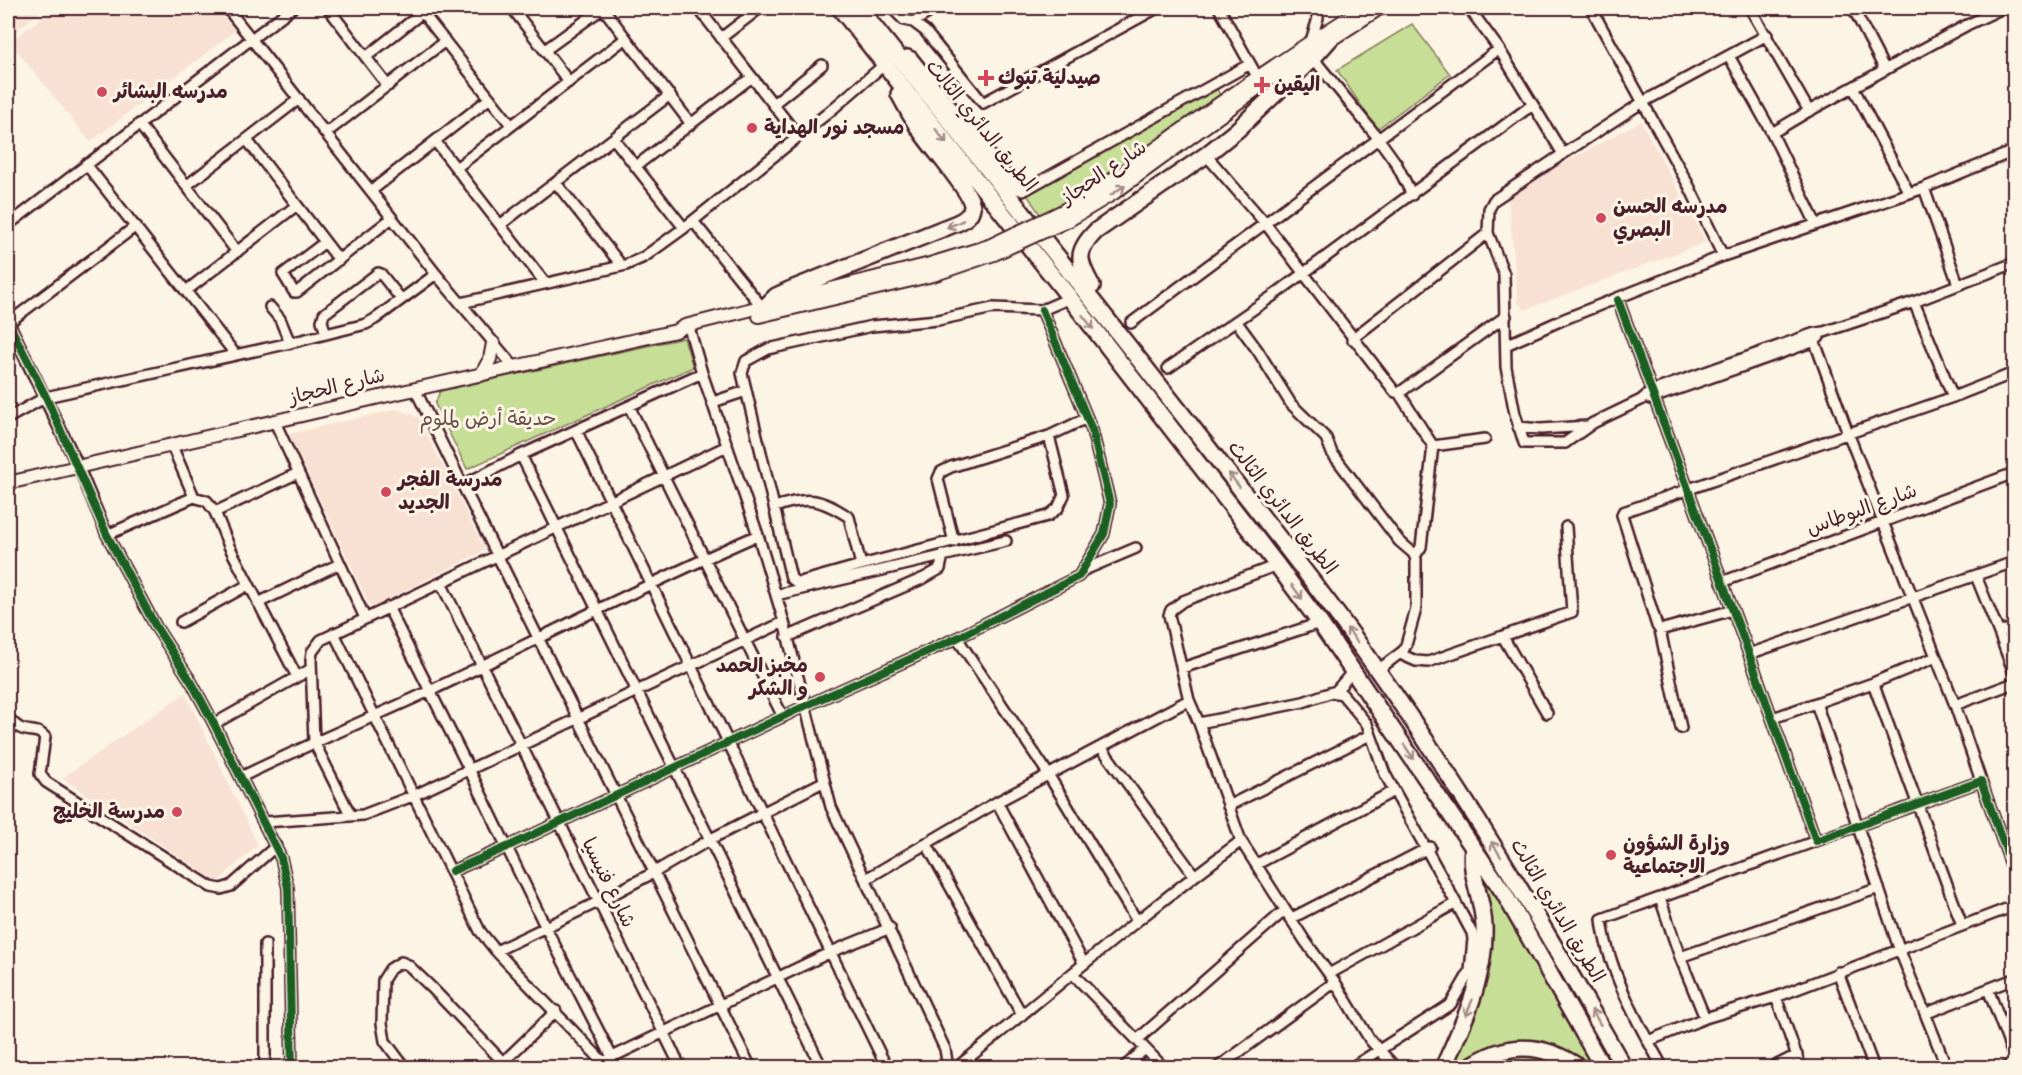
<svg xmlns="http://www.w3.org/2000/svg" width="2022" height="1075" font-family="Mynerve,'Playpen Sans Arabic',sans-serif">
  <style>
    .built { fill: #f8e1d3 }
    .green { fill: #c6de95; stroke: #887e60; stroke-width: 1.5 }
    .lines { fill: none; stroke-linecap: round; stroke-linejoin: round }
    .minor-casing { stroke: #4a1f2b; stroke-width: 14 }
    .tertiary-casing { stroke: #4a1f2b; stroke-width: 15 }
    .secondary-casing { stroke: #4a1f2b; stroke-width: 16 }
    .trunk-casing { stroke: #4a1f2b; stroke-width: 20 }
    .minor { stroke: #fcf5e5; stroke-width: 9 }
    .tertiary { stroke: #fcf5e5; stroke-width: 10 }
    .secondary { stroke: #fcf5e5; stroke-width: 12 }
    .trunk { stroke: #fcf5e5; stroke-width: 15 }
    .secondary-bridge-casing { stroke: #4a1f2b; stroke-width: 16; stroke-linecap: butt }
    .secondary-bridge { stroke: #fcf5e5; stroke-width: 12 }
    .cycleway-casing { stroke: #fcf5e5; stroke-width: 11 }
    .cycleway { stroke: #1b5e20; stroke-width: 8 }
    .oneway { stroke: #a38a88 }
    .poi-dot { fill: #d1495b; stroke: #fcf5e5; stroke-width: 2 }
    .labels { text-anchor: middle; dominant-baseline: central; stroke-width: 6; stroke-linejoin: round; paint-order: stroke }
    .poi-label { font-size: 20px; font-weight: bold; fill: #4a1f2b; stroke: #fcf5e5; text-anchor: start }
    .street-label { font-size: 20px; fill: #4a1f2b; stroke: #fcf5e5 }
    .park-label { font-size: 20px; fill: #694f46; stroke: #fcf5e5 }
  </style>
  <rect width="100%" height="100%" fill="#fcf5e5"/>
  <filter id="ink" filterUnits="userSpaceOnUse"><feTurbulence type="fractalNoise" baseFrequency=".0167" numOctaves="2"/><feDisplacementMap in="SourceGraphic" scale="12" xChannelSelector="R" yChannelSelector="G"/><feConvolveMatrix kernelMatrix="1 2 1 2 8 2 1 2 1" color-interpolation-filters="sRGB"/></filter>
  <g filter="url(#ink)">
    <path class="built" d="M8,8H45L8,37Z
      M54,8H217L235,31L90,142L10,42Z
      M1641,121L1706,242L1525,310L1518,303L1508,194Z
      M397,409L418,417L485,550L371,608L289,434Z
      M185,693L258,845L217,882L62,778Z"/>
    <path class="green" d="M1412,24L1450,74L1377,129L1337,70Z
      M1215,84L1222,100L1043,219L1024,190Z
      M684,338L693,367L467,469L435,404L440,391Z
      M1474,852L1601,1067H1582L1521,1044L1465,1067L1445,1068L1484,962Z
      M1523,1050L1575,1068H1471Z"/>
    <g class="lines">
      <defs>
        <path id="minor" d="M227,8L436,274L514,367
          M328,8L388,86
          M512,8L569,82
          M603,8L691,124
          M698,8L798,136
          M892,8L904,20L913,22L925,31L983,103L1157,8
          M1219,8L1258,78
          M1469,8L1499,49L1563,154L1643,102L1767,35
          M1750,8L1809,111L1967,25L2003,8
          M1853,8L1885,70
          M422,12L511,125
          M913,22L937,8
          M721,38L760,8
          M1311,41L1318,18L1314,8
          M545,50L603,8
          M1729,56L1772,133L1816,224
          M366,57L428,8
          M899,57L908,55L912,57L1018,189L1023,191L1250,64
          M1313,58L1378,138L1396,163L1412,195
          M1853,87L1909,193
          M773,104L822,65
          M139,124L237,252
          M326,133L445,41
          M1772,133L1809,111
          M614,139L684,228
          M247,140L339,260
          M435,141L545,283
          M1206,155L1265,223L1395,392L1399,393L1433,446L1421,547L1415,556
          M86,164L236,355
          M636,166L752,77
          M456,168L626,38
          M556,183L622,266
          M186,186L299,99
          M371,191L490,98
          M693,221L762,307
          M8,225L292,8
          M500,225L670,95
          M1488,233L1504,274L1506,367L1515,414L1524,443H1565L1593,423L1641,400L1652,391L1812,334L1824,332L1914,302L2014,263
          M325,242L283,274L294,292H297L392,218
          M1723,256L1924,188
          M1958,284L1924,188L2014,151
          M186,291L297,205
          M1618,300L1749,654L1816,841L1981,781L2014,873
          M1914,302L1953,397
          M461,303L626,265L644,257L684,228L829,112L885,64
          M270,307L280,319L290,343
          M1236,321L1258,351L1291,404L1326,438L1332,453L1399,541L1413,553L1416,559V609L1406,645L1403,651L1378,670
          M8,323L136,226
          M1131,323L1499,49
          M690,331L702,373L758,535L784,622L831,807L945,1049L948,1068
          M326,334L322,321L324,314L378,273L381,274L401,299
          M1812,334L1848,433L1955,705L1981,781
          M1352,339L1488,233L1489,209L1494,200L1563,154
          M8,342L16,338
          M1506,345L1562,320L1723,256L1689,186L1591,8
          M1168,368L1274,295L1532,105
          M415,389C528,614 639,841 751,1068
          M1399,393L1506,316
          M1650,399L1815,341L1819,337
          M713,402L746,391
          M629,406L783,717
          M8,418L46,397L290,343L366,324L375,319L436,274
          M275,422L365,618
          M1518,427L1541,429L1588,426
          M576,430L887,1068
          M1049,436L1064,495L1058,508L1048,516L861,565L797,583L791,578L742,373L746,361L768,349L872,326L938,320L993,308L1042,310L1070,298
          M172,446L194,497
          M1433,446L1485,439
          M521,455L822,1068
          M78,466L107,535L156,627L192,683L214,724L281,858L288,888L292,1068
          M463,485L521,455L702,373
          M775,507C807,496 820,498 849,517L861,565
          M215,512L298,473
          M107,535L194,497L207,501L215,512L229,546L297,677
          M954,542L938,479L941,472L951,467L1049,436L1087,418
          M1084,570L1136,548
          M1976,576L1999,633L2014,627
          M1722,582L2014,473
          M441,583L681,1068
          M776,595L1006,541
          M258,603L339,564
          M388,607L469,769L545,926L612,1057
          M1733,610L1660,630L1657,626L1622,515L1623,512L1953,397L2014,373
          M181,622L248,585
          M1660,630L1681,728
          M334,633L480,931L496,951L609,1068
          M1999,633L2014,673
          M787,637L924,578L940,569L943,555
          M1503,637L1547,713
          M957,638L1043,766L1137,921
          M1400,654L1416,661L1428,662L1572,612L1566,527
          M1749,654L2014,562
          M1182,668L1320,623
          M1873,683L1962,925
          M1335,692L1354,670
          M1189,700L1169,615L1171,610L1183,601L1277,565
          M1816,703L1900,951L1947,1068
          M1955,705L2014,683
          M8,718C11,721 16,726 20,728C29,733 37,728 45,737L40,774L46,782L211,887L221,889L231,886L276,846
          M1773,718L1873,683L1936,657
          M1199,723L1303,702L1332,692L1342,694L1367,724L1385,774L1456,903L1472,933L1473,939L1470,971L1451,1004L1351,1068
          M214,724L311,669
          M1101,747L1194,875
          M241,777C304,746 369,719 432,690C541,638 648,583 758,535
          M997,802L1084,964
          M1228,806L1370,735
          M351,816L314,742L311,660L312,652L321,640L727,446
          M265,822L363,815L415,795L784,622
          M926,843L1022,1015
          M1257,864L1394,791
          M452,871L507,847L805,706L957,638L1079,576L1104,534L1110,504L1092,430L1042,310
          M866,879L997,802L1189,700L1199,723L1241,841L1305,941L1335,982L1370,1040L1396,1068
          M1660,898L1680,957L1705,1018
          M1290,919L1430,847
          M265,944V1068
          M496,951L598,902L653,873L711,839L823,782
          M1680,957L1879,888
          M1838,972L1874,1068
          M1073,974L1164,1068
          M1329,974L1456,903
          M2014,979L1988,989L2014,1057
          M1776,997L1801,1068
          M1927,1013L1988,989
          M1137,1040L1285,910
          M1648,1041C1629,1006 1606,960 1602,919L1816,841
          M606,1060L831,952L890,928
          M405,1068L385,1041L382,1023L383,980L390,969L401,962L408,965L432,988L503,1062
          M497,1068L556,1011
          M956,1068C1051,992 1143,913 1241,841
          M1123,1068L1145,1049
          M1217,1068L1335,982
          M1663,1068L1648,1041L1705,1018L1776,997L2014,906
          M1771,1068L1797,1055
          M2004,1068L2014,1064"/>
        <path id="tertiary" d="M8,322L78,466"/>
        <path id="secondary" d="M1063,211C1105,187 1144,157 1183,129C1242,88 1300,47 1361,10
          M1069,220L1114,193L1273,77L1380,8
          M759,316L933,275L994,254
          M481,375L490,359L493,343
          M8,483L384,396L676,331L685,326L930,264L989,246"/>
        <path id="trunk" d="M840,8L1070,298L1277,565L1320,623L1504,893L1603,1068
          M859,8C974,152 1089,295 1203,441C1262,517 1323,592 1378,671C1468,798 1548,932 1624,1068
          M1092,286C1078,261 1075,252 1096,231L1206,155L1237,130L1313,58L1329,40
          M766,306L776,296L789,290L957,223C964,220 971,215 972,207C973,193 929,145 920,130C912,119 906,106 899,94
          M1443,1068C1464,1022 1486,977 1484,926C1483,898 1469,876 1473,848
          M1468,1068C1506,1041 1542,1042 1580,1068"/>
      </defs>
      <use href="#minor" class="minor-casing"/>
      <use href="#tertiary" class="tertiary-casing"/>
      <use href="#secondary" class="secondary-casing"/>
      <use href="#trunk" class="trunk-casing"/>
      <use href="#minor" class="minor"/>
      <use href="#tertiary" class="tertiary"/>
      <use href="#secondary" class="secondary"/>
      <use href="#trunk" class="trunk"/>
      <defs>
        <path id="secondary-bridge" d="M989,246L1063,211
          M994,254L1069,220"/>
      </defs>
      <use href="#secondary-bridge" class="secondary-bridge-casing"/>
      <use href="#secondary-bridge" class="secondary-bridge"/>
      <defs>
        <path id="cycleway" d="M1618,300L1749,654L1816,841L1981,781L2014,873
          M8,322L46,397L107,535L156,627L192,683L214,724L281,858L288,888L292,1068
          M452,871L507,847L805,706L957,638L1079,576L1104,534L1110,504L1092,430L1042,310"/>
      </defs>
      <use href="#cycleway" class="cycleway-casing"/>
      <use href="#cycleway" class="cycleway"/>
    </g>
    <defs><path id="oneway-shaft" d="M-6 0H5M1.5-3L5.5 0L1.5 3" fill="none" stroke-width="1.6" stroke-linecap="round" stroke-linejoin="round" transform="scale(1.5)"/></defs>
    <g class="oneway">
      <use href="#oneway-shaft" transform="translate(941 136) rotate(52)"/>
      <use href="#oneway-shaft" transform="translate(1118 190) rotate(-35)"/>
      <use href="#oneway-shaft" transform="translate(955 224) rotate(156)"/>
      <use href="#oneway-shaft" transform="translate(1088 322) rotate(52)"/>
      <use href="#oneway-shaft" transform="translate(1234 480) rotate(-128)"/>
      <use href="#oneway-shaft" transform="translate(1297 592) rotate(54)"/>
      <use href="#oneway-shaft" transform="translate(1352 635) rotate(-126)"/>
      <use href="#oneway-shaft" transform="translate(1409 752) rotate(56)"/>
      <use href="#oneway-shaft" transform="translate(1496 849) rotate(-122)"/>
      <use href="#oneway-shaft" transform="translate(1469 1008) rotate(113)"/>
      <use href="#oneway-shaft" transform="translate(1596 1017) rotate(-120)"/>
    </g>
  </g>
  <g class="poi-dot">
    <path d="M983 69h6v6h6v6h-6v6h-6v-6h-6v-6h6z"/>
    <path d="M1259 76h6v6h6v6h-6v6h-6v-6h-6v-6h6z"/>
    <circle cx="102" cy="92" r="6"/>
    <circle cx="752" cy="128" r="6"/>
    <circle cx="1601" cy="218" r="6"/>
    <circle cx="386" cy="492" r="6"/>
    <circle cx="820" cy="677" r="6"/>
    <circle cx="177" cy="812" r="6"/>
    <circle cx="1611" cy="855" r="6"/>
  </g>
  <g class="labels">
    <g class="poi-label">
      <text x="998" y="78">صيدلية تبوك</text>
      <text x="1274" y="85">اليقين</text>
      <text x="114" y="92">مدرسه البشائر</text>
      <text x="764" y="128">مسجد نور الهداية</text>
      <text x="1613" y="207">مدرسه الحسن<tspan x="1613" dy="23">البصري</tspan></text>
      <text x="398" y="480">مدرسة الفجر<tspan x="398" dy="23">الجديد</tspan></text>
      <text x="808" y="666" text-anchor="end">مخبز الحمد<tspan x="808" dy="23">و الشكر</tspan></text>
      <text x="165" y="812" text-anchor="end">مدرسة الخليج</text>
      <text x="1623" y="844">وزارة الشؤون<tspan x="1623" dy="23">الاجتماعية</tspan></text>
    </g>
    <g class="street-label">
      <text transform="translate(981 126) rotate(51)">الطريق الدائري الثالث</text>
      <text transform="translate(1104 173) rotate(-34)">شارع الحجاز</text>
      <text transform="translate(337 387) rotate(-14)">شارع الحجاز</text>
      <text transform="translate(1282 508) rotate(52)">الطريق الدائري الثالث</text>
      <text transform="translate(1862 510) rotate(-20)">شارع البوطاس</text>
      <text transform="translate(608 883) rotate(64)">شارع فنيسيا</text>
      <text transform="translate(1557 911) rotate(59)">الطريق الدائري الثالث</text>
    </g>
    <g class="park-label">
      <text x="488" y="419">حديقة أرض لملوم</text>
    </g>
  </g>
  <rect width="2022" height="1075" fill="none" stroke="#fcf5e5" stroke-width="30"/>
  <rect x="15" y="15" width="1992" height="1045" fill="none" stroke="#4a1f2b" stroke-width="2" filter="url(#ink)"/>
</svg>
